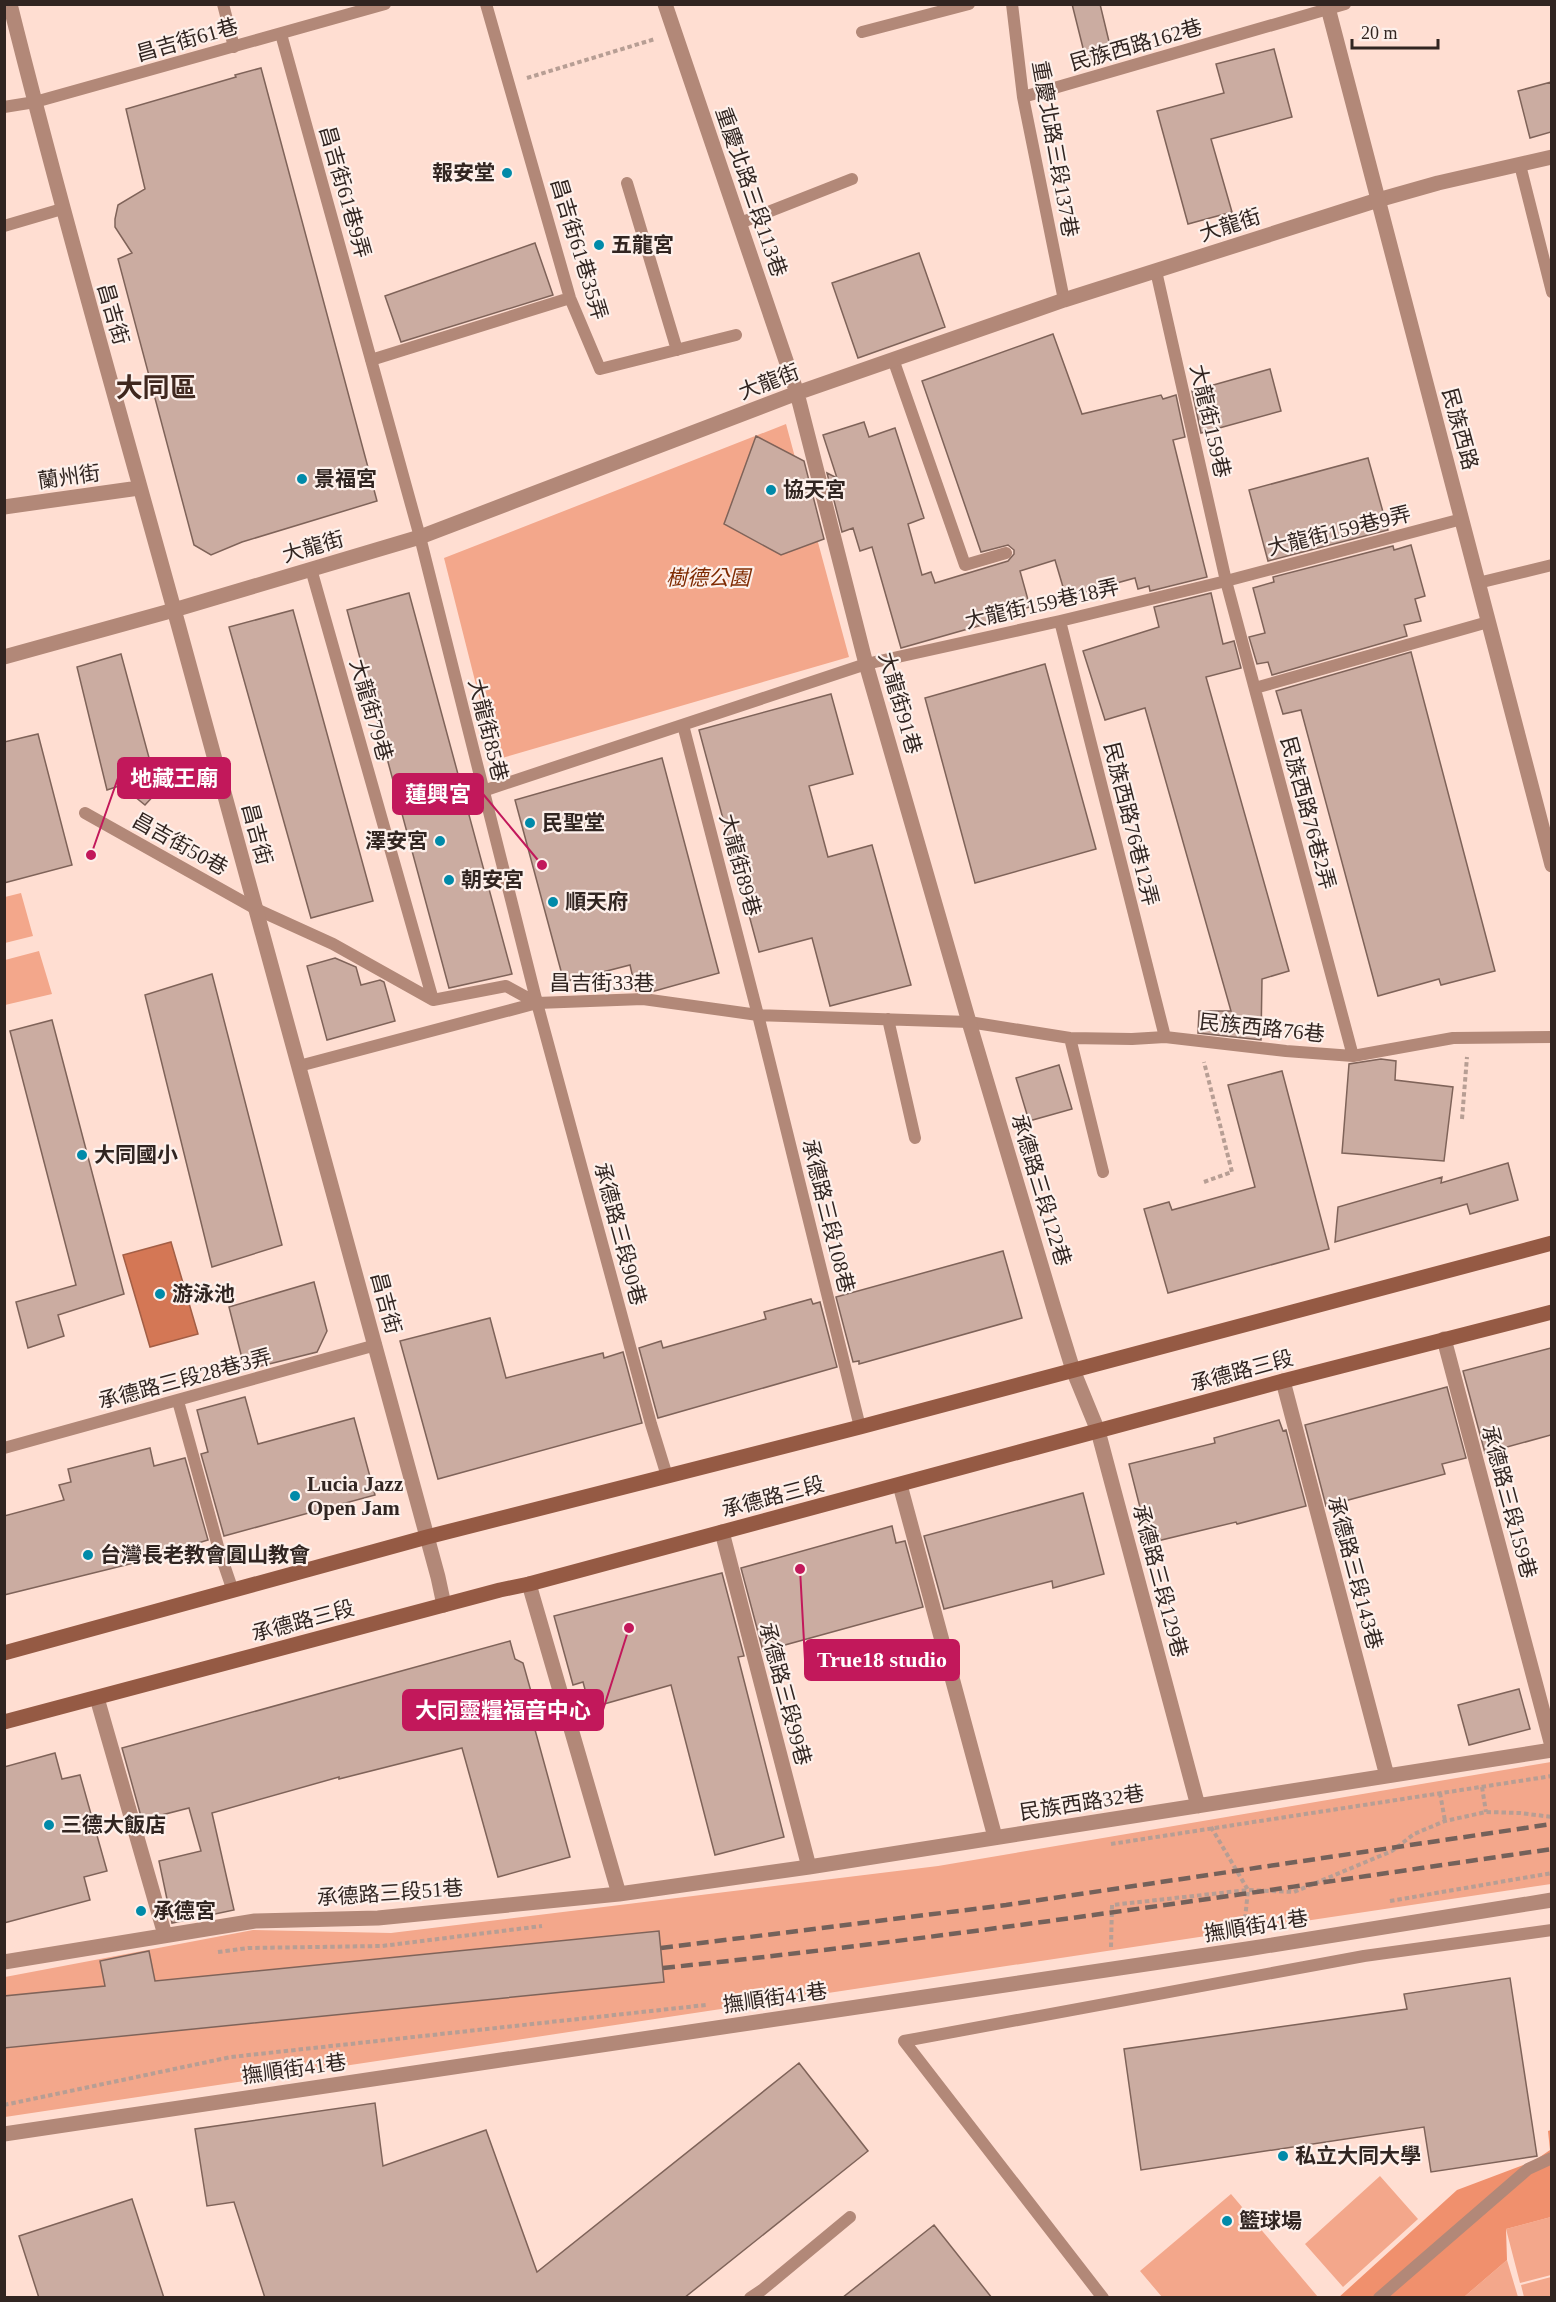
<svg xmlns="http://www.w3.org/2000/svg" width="1556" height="2302" font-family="'Times New Roman','Noto Sans TC',serif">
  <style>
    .green { fill: #f3a78b }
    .forest { fill: #f0906d }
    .water { fill: #d47755; stroke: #a35e45; stroke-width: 1.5 }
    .building { fill: #cbaca1; stroke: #7f6359; stroke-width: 1.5 }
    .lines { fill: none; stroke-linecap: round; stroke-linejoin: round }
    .path { stroke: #b79e94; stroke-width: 4; stroke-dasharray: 4.5 3; stroke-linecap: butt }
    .service { stroke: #b28878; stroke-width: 12 }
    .minor { stroke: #b28878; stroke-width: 15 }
    .tertiary { stroke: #b28878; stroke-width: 15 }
    .secondary { stroke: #955a44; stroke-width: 15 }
    .rail { stroke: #74615a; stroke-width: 4.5; stroke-dasharray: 12 6; stroke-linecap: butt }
    .poi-dot { fill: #008aa9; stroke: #fdf0eb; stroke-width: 2 }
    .labels { text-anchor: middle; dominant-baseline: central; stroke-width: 4.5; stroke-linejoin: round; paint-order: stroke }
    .street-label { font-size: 21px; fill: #312521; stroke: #fdf0eb }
    .poi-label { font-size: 21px; font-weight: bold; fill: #312521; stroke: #fdf0eb; text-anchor: start }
    .park-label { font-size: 21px; font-style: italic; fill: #7f2b02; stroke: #fdf0eb }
    .district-label { font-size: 27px; font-weight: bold; fill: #3f271e; stroke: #fdf0eb }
    .leader { fill: none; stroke: #c2185b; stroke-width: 2 }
    .callout-dot { fill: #c2185b; stroke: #fdf0eb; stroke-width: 2 }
    .callout { fill: #c2185b; stroke: #c2185b; stroke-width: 2 }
    .callout-label { font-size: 22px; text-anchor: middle; font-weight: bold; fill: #fff }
  </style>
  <rect width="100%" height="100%" fill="#ffded2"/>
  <path class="green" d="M786,424L849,657L495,760L444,558Z
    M21,893L33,936L5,943V897Z
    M39,951L52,994L5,1005V960Z
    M1551,1762V1884L5,2117V1977L253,1930L391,1933L938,1866Z
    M1380,2176L1418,2219L1343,2287L1305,2244Z
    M1231,2194L1318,2297H1162L1140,2271Z
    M1551,2217V2275L1520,2283L1506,2229Z
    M1507,2260L1518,2297H1464Z
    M1551,2277V2297H1524L1521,2285Z"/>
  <path class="forest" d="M1551,2130V2217L1506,2229L1507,2260L1464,2297L1338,2298L1457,2190L1534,2161L1550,2150L1548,2131Z"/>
  <path class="water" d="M171,1242L198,1334L150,1347L123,1255Z"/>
  <path class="building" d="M1072,4H1100L1112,54L1086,60Z
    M1274,49L1292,117L1211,139L1232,212L1188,224L1157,111L1224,93L1216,64Z
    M261,68L377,501L242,542L211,555L194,545L118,259L132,253L115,227V219L118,205L145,189L126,109L236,77L235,75Z
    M1551,82V132L1530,138L1518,91Z
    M535,243L553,295L401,342L385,296Z
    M919,253L945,327L858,358L832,283Z
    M1053,334L1082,414L1161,395L1163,399L1176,395L1185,437L1173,440L1207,577L1150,591L1149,586L1138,589L1135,578L1066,597L1055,560L1020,571L1030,607L1008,613L1010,617L901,648L872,547L860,551L853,528L842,532L827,473L837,478L823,435L864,422L869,437L895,428L924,518L908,524L922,575L931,572L935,583L1008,561L1014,554V550L1008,545L981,552L922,381Z
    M1270,369L1281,411L1201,433L1192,391Z
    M756,436L804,461L824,539L781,555L724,524Z
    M1368,458L1388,530L1268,561L1249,490Z
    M1411,545L1425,596L1415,599L1421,621L1404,625L1407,636L1272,675L1268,662L1257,664L1249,637L1265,633L1253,588L1274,582L1273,577L1393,546L1394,550Z
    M409,593L512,974L449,988L347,610Z
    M1211,593L1223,644L1234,641L1241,668L1206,677L1289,971L1262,979L1261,1040L1198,1033L1199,1011H1231L1145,708L1105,720L1083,651L1159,627L1154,607Z
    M293,610L373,901L311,918L229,627Z
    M1411,652L1495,971L1441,985L1439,979L1378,996L1301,710L1283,714L1276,691Z
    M121,654L158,791L145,805L134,796L128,783L107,790L77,667Z
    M1045,664L1096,849L975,883L925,698Z
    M831,694L853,774L809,786L828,857L872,845L911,985L830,1006L812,938L759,952L699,730Z
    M38,734L72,865L4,883V742Z
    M662,758L719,973L651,992L636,991L630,965L564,982L515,800Z
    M335,958L356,967L361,985L380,980L384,982L395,1021L327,1040L307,966Z
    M212,974L282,1245L212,1267L145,995Z
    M52,1020L124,1294L58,1315L64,1336L28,1348L16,1302L76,1285L10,1031Z
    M1381,1059L1396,1061L1395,1080L1453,1087L1444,1161L1342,1153L1349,1064Z
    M1059,1065L1072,1109L1029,1121L1016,1078Z
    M1282,1071L1329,1249L1168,1293L1144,1209L1169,1202L1172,1210L1255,1187L1228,1085Z
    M1508,1163L1518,1200L1470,1214L1467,1204L1335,1242L1338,1207L1442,1177L1441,1183Z
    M1003,1251L1022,1318L859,1364V1361L853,1362L836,1297Z
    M314,1282L327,1331L317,1352L245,1370L229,1307Z
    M811,1299L813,1304L820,1302L837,1367L658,1418L639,1348L661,1341L663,1348L766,1319L764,1312Z
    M490,1318L506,1378L603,1353L604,1358L623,1352L642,1423L438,1479L400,1341Z
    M1551,1348V1435L1485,1453L1463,1371Z
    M1447,1387L1466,1458L1442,1464L1445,1474L1326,1506L1305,1425Z
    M245,1397L258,1444L354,1418L375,1495L224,1536L201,1454L208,1452L197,1410Z
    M1279,1420L1283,1431L1286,1430L1306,1506L1237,1524L1236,1522L1149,1543L1129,1464L1215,1443L1214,1438Z
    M150,1448L154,1466L185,1458L208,1540L198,1543L199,1547L4,1595V1516L64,1500L59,1485L71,1482L68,1469Z
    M1083,1493L1104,1574L1053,1588L1052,1581L944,1609L924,1536Z
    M892,1526L896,1543L905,1541L923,1607L763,1651L741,1568Z
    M722,1573L744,1656L738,1657L784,1837L715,1855L671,1685L590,1708L583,1682L573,1685L554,1616Z
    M510,1641L515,1659L523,1663L532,1695L526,1697L570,1857L498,1877L462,1748L339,1779V1777L212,1813L234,1910L172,1923L159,1861L201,1851L189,1808L142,1820L122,1748Z
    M1519,1689L1530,1729L1469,1745L1458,1705Z
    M55,1753L62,1779L80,1775L107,1871L84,1877L90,1900L4,1923V1767Z
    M659,1931L664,1982L4,2048V1996L105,1986L100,1961L149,1951L155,1981Z
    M1510,1978L1537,2156L1431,2172L1424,2127L1141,2170L1124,2049L1407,2009L1404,1994Z
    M799,2063L868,2151L684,2298H265L234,2202L207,2206L195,2129L375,2103L383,2166L486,2130L537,2272Z
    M132,2199L164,2298H39L19,2236Z
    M934,2225L992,2298H842Z"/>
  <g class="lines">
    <path class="path" d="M527,78L655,39
      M1462,1119L1467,1057
      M1204,1182L1232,1172L1204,1062
      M1482,1787L1486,1812
      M1440,1793L1445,1821
      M1211,1827L1248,1890L1244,1929
      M1111,1844L1552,1776
      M1390,1901L1552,1873
      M1111,1947L1112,1905L1248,1890L1294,1892L1392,1851L1414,1834L1445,1821L1486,1812L1520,1813L1552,1817
      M218,1952L248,1948L382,1946L542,1926
      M4,2105L231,2057L706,2005"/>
    <path class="service" d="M223,4L234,47
      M486,4L570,298L600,369L736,335
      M1012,4L1023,97L1064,300
      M862,32L969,4
      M281,34L420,537L537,1003L651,1424L667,1476
      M1023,97L1345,4
      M4,107L35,102L385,4
      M1520,165L1552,292
      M627,183L677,350
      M740,223L852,179
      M4,226L62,209
      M1156,271L1226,581L1353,1056
      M893,359L965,565L1006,553
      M371,360L570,298
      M311,569L433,1000
      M1478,583L1552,565
      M1060,621L1165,1037
      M1255,688L1488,622
      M683,725L758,1015L860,1427
      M483,791L866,664L1060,621L1226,581L1462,519
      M85,813L256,909L333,944L433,1000L506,986L537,1003L643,999L758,1015L969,1022L1070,1038L1132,1039L1165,1037L1286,1051L1353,1056L1453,1038L1552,1037
      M888,1019L915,1138
      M1070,1038L1103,1172
      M299,1066L537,1003
      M178,1401L219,1550L233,1591
      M4,1448L376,1345
      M750,2298L762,2290L850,2217
      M1103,2298L904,2041L1364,1956L1552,1930
      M1379,2298L1528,2169L1552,2158"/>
    <path class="minor" d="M10,4C61,208 119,410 175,613C264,934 353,1255 438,1577L444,1605
      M665,4L797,393L866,664L969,1022L1055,1312L1073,1370L1098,1431L1198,1806
      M4,507L139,488
      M4,657L174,610L420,537L797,393L1064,300L1378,200L1438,183L1552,157
      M1444,1339L1552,1746
      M1283,1381L1387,1776
      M900,1485L995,1837
      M722,1532L809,1867
      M529,1584L619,1894
      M97,1698L165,1935
      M4,1962L255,1921L378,1918L619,1894L809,1867L1552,1750
      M4,2134L1247,1949L1552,1900"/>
    <path class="tertiary" d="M1327,4L1552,865"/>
    <path class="secondary" d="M4,1653L427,1537L860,1427L1552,1243
      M4,1722L500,1590L529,1584L1283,1381L1552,1312"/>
    <path class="rail" d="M661,1948L1006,1905L1552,1824
      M663,1968C960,1937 1256,1892 1552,1849"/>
  </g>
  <g class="poi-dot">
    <circle cx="507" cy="173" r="6"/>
    <circle cx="599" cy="245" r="6"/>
    <circle cx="302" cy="479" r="6"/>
    <circle cx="771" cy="490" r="6"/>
    <circle cx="530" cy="823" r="6"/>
    <circle cx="440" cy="841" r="6"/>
    <circle cx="449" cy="880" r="6"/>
    <circle cx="553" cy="902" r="6"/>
    <circle cx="82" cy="1155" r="6"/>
    <circle cx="160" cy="1294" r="6"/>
    <circle cx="295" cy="1496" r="6"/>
    <circle cx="88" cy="1555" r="6"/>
    <circle cx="49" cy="1825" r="6"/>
    <circle cx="141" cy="1911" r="6"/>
    <circle cx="1283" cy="2156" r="6"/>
    <circle cx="1227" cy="2221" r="6"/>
  </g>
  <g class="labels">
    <g class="street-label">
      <text transform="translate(187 40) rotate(-16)">昌吉街61巷</text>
      <text transform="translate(1136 45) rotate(-16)">民族西路162巷</text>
      <text transform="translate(1055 149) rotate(80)">重慶北路三段137巷</text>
      <text transform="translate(345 192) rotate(74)">昌吉街61巷9弄</text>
      <text transform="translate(751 192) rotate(71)">重慶北路三段113巷</text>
      <text transform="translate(1230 225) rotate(-18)">大龍街</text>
      <text transform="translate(579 249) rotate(73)">昌吉街61巷35弄</text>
      <text transform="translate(113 314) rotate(74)">昌吉街</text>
      <text transform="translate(769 382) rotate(-21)">大龍街</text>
      <text transform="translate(1210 421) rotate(77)">大龍街159巷</text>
      <text transform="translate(1460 429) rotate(75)">民族西路</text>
      <text transform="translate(69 477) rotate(-8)">蘭州街</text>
      <text transform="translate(1339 531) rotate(-14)">大龍街159巷9弄</text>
      <text transform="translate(313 547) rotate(-16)">大龍街</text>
      <text transform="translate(1042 604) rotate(-13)">大龍街159巷18弄</text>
      <text transform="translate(900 703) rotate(74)">大龍街91巷</text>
      <text transform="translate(371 710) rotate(74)">大龍街79巷</text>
      <text transform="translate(488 730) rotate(76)">大龍街85巷</text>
      <text transform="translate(1308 813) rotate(75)">民族西路76巷2弄</text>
      <text transform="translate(1131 824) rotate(76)">民族西路76巷12弄</text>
      <text transform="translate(257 834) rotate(75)">昌吉街</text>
      <text transform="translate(180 844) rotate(29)">昌吉街50巷</text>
      <text transform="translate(740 865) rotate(75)">大龍街89巷</text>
      <text x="602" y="983">昌吉街33巷</text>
      <text transform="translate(1262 1028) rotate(6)">民族西路76巷</text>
      <text transform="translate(1041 1190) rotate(73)">承德路三段122巷</text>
      <text transform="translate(828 1216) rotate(76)">承德路三段108巷</text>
      <text transform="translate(620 1234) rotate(75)">承德路三段90巷</text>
      <text transform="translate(386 1303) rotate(75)">昌吉街</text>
      <text transform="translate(1242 1371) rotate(-15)">承德路三段</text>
      <text transform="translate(185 1379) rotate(-15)">承德路三段28巷3弄</text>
      <text transform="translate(773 1497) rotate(-15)">承德路三段</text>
      <text transform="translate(1509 1502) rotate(75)">承德路三段159巷</text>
      <text transform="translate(1355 1573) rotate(75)">承德路三段143巷</text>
      <text transform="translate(1160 1581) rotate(75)">承德路三段129巷</text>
      <text transform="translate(303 1621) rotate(-15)">承德路三段</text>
      <text transform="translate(785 1694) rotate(75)">承德路三段99巷</text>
      <text transform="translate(1082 1803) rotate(-9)">民族西路32巷</text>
      <text transform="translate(390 1893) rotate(-4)">承德路三段51巷</text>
      <text transform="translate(1256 1926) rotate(-9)">撫順街41巷</text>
      <text transform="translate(775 1998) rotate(-8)">撫順街41巷</text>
      <text transform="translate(294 2069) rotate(-8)">撫順街41巷</text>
    </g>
    <g class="poi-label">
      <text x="495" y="173" text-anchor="end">報安堂</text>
      <text x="611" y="245">五龍宮</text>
      <text x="314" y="479">景福宮</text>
      <text x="783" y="490">協天宮</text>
      <text x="542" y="823">民聖堂</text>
      <text x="428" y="841" text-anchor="end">澤安宮</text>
      <text x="461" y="880">朝安宮</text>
      <text x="565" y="902">順天府</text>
      <text x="94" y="1155">大同國小</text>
      <text x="172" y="1294">游泳池</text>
      <text x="307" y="1484">Lucia Jazz<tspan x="307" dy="24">Open Jam</tspan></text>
      <text x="100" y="1555">台灣長老教會圓山教會</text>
      <text x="61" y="1825">三德大飯店</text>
      <text x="153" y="1911">承德宮</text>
      <text x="1295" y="2156">私立大同大學</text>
      <text x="1239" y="2221">籃球場</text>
    </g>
    <g class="park-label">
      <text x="708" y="578">樹德公園</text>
    </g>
    <g class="district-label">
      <text x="156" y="388">大同區</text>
    </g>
  </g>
  <path class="leader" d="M91 855L118 778M542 865L483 794M800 1569L805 1660M629 1628L603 1710"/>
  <g class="callout-dot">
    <circle cx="91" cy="855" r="6"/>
    <circle cx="542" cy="865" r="6"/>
    <circle cx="800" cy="1569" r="6"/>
    <circle cx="629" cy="1628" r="6"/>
  </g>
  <g class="callout">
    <rect x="118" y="758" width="112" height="40" rx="6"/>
    <rect x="393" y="774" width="90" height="40" rx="6"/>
    <rect x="805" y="1640" width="154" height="40" rx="6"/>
    <rect x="403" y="1690" width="200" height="40" rx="6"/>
  </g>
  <g class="callout-label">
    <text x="174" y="786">地藏王廟</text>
    <text x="438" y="802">蓮興宮</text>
    <text x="882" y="1667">True18 studio</text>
    <text x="503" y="1718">大同靈糧福音中心</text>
  </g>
  <rect width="1556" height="2302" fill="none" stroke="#312521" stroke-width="12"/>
  <path d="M1352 39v9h86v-9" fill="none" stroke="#312521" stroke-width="3"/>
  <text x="1361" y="39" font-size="18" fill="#312521" stroke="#fdf0eb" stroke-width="4.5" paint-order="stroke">20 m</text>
</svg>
